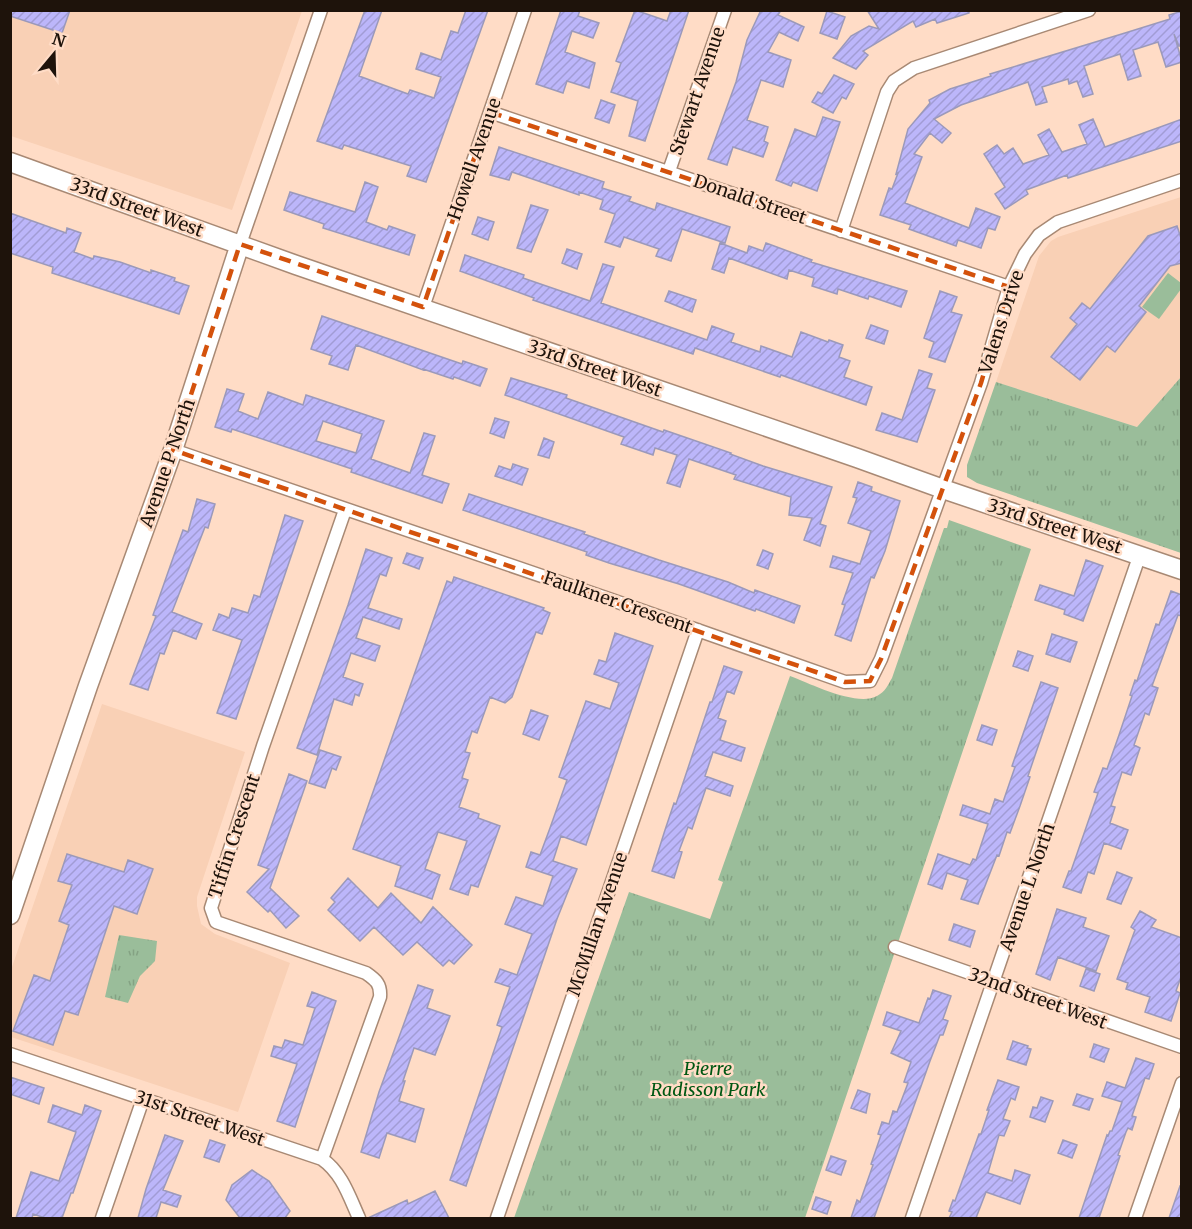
<svg xmlns="http://www.w3.org/2000/svg" width="1192" height="1229" font-family="Merriweather,serif">
  <style>
    .built { fill: #f9d0b5 }
    .grass { fill: url(#grass-tufts) }
    .pitch { fill: #9abd9a }
    .building { fill: url(#building-hatch); stroke: #9b99ba; stroke-width: 1.5; fill-rule: evenodd }
    .lines { fill: none; stroke-linecap: round; stroke-linejoin: round }
    .minor-casing { stroke: #a88974; stroke-width: 15 }
    .secondary-casing { stroke: #a88974; stroke-width: 21 }
    .minor { stroke: #fff; stroke-width: 12 }
    .secondary { stroke: #fff; stroke-width: 18 }
    .marked { fill: none; stroke: #d4520c; stroke-width: 4.5; stroke-dasharray: 12 8; stroke-linejoin: round }
    .labels { text-anchor: middle; dominant-baseline: central; stroke-width: 5; stroke-linejoin: round; paint-order: stroke }
    .street-label { font-size: 18px; fill: #1e130b; stroke: #ffdcc6 }
    .park-label { font-size: 18px; font-style: italic; fill: #005712; stroke: #ffdcc6 }
  </style>
  <defs>
    <pattern id="grass-tufts" width="24" height="20" patternUnits="userSpaceOnUse" patternTransform="scale(1.5)"><rect width="24" height="20" fill="#9abd9a"/><path d="M3 7l-1-3M5 7V3M7 7l1-3M15 17l-1-3M17 17v-4M19 17l1-3" fill="none" stroke="#84a283"/></pattern>
    <pattern id="building-hatch" width="6" height="6" patternUnits="userSpaceOnUse" patternTransform="scale(1.5)"><rect width="6" height="6" fill="#bcb6fa"/><path d="M-1 1l2-2M0 6l6-6M5 7l2-2" fill="none" stroke="#a19cd5"/></pattern>
  </defs>
  <rect width="100%" height="100%" fill="#ffdcc6"/>
  <path class="built" d="M11,11H302L232,210L11,136Z
    M1181,197V377L1137,427L996,382L1039,256L1051,241L1058,237Z
    M102,704L245,752L197,897V906L201,924L215,934L290,963L238,1112L11,1037V970Z"/>
  <path class="grass" d="M1181,377V553L977,483L967,477V465L996,382L1137,427Z
    M949,520L1031,549L805,1218H514L629,892L710,919L723,882L718,880L790,676C811,684 857,707 877,696C885,692 888,685 892,678L944,528H947Z
    M119,935L157,941L155,961L140,976L128,1003L105,997Z"/>
  <path class="pitch" d="M1168,273L1181,283V289L1159,319L1142,307Z"/>
  <path class="building" d="M10,10H70L62,33L10,16Z
    M365,10H382L359,76L408,94L410,90L434,98L441,77L416,69L421,53L441,60L451,31L458,33L466,10H488L426,182L407,176L411,166L344,145L342,149L317,141Z
    M561,10H580L578,16L599,23L593,38L572,31L565,52L595,63L589,88L567,81L563,93L536,84Z
    M635,10L667,21L671,10H689L645,141L629,136L638,101L611,92L621,63L616,61Z
    M761,10H781L778,15L804,27L798,41L779,32L768,52L791,60L783,87L761,80L747,120L768,127L764,141L768,143L763,157L733,147L727,165L708,159L736,82L747,40Z
    M867,10H969V13L937,23L935,19L916,27L913,21L863,51L868,55L856,69L833,58L851,36L869,26L879,29Z
    M827,11L845,17L837,39L820,33Z
    M1182,11V46H1179L1174,34L1182,62L1166,67L1158,42L1133,50L1141,76L1128,80L1120,54L1084,66L1093,94L1083,97L1077,81L1069,84L1068,79L1042,87L1047,102L1036,105L1028,82L961,105L934,119L951,133L942,143L930,133L914,154L922,157L905,203L969,228L976,208L1000,217L995,230L988,228L981,248L958,240L956,246L909,229L911,225L880,215L889,188L892,189L898,173L896,174L908,129L930,103L929,100L950,89L991,76L990,74L1125,33L1170,19L1169,15Z
    M834,75L854,84L846,99L842,97L833,113L812,102L818,92L822,94Z
    M601,100L615,105L609,123L595,118Z
    M823,117L840,122L817,191L793,182L791,186L776,180L795,129L816,137Z
    M1093,119L1105,147L1182,119V141L1068,178L1067,175L1026,190L1028,194L1005,209L995,194L1005,187L984,154L997,145L1004,154L1013,148L1023,164L1049,155L1038,135L1049,129L1062,152L1087,144L1079,125Z
    M499,147L604,182L602,188L631,197L629,201L655,210L657,203L730,227L725,243L682,229L671,261L656,256L659,249L624,237L620,247L605,242L615,214L600,209L603,200L579,192V195L512,172L509,180L490,175Z
    M365,182L378,187L366,222L387,230L389,226L415,235L409,255L323,228L324,224L284,210L290,192L355,212Z
    M531,205L548,210L531,252L517,248Z
    M10,213L66,233L67,228L81,233L74,252L93,259L94,256L120,262L151,273V270L175,278L174,281L189,286L179,314L52,273L53,267L10,253Z
    M478,217L494,222L488,240L472,234Z
    M1177,226L1182,241V263L1170,266L1139,306L1146,312L1115,352L1107,346L1080,380L1051,357L1077,324L1070,318L1082,303L1090,309L1148,236Z
    M720,243L747,253L749,246L763,251L766,243L812,260L811,262L907,291L901,307L869,296L868,299L838,289L837,294L812,286L814,278L789,270L787,279L729,258L724,273L712,269Z
    M567,249L582,254L577,269L562,263Z
    M465,255L524,275L523,278L590,301L603,264L614,267L601,303L707,340L712,326L734,334L731,342L760,352L761,346L792,357L801,332L828,342L829,340L843,345L839,357L850,361L844,377L872,387L866,405L781,375L780,377L695,348L693,354L533,300L534,298L460,271Z
    M669,291L696,300L692,312L665,301Z
    M940,291L957,297L951,312L962,315L945,362L929,357L934,342L924,338Z
    M322,316L462,364L463,361L487,369L480,386L454,377L453,379L423,369V370L356,345L348,370L329,364L332,356L311,349Z
    M871,325L888,331L884,344L866,338Z
    M919,370L932,374L927,388L935,390L917,442L876,430L882,413L902,420Z
    M511,378L567,395L566,398L663,432L664,430L731,453L730,454L763,466L832,487L820,524L826,526L820,546L804,540L812,518L789,515L791,497L734,479L736,475L689,459L680,487L667,483L677,455L655,448L653,455L621,444L624,437L505,395Z
    M227,389L244,394L238,411L258,419L268,392L303,405L306,395L384,421L371,459L410,473L424,433L435,436L422,475L449,484L442,503L351,472L352,469L232,429L231,432L215,427ZM323,421L362,434L356,453L316,441Z
    M495,418L509,422L504,438L490,433Z
    M544,438L554,442L549,458L538,455Z
    M513,464L528,469L522,485L495,476L499,466L511,470Z
    M858,482L872,487L871,491L900,501L885,551L874,578L871,577L851,641L835,635L845,605L842,604L853,573L830,567L833,556L860,564L871,531L848,523L857,498L853,497Z
    M469,494L585,532L584,534L659,560L728,582L754,593L755,590L800,606L794,623L756,609L755,611L679,584L609,563L586,555L587,552L463,510Z
    M197,499L215,504L208,528L205,527L172,612L202,624L196,639L173,630L164,654L160,653L148,690L130,684L156,616L153,615L173,558L183,530L188,532Z
    M285,515L303,521L236,719L217,713L242,640L213,630L219,614L229,618L232,608L248,613L254,595L260,597Z
    M366,549L392,558L386,576L380,574L368,608L402,619L399,629L363,617L356,638L380,646L375,661L351,653L343,677L363,684L359,696L355,694L352,705L334,699L317,755L297,748L348,605Z
    M763,550L773,554L768,569L757,565Z
    M407,553L423,558L419,569L403,563Z
    M1086,560L1103,566L1083,621L1064,614L1065,610L1035,600L1040,585L1074,596Z
    M454,577L544,608L543,610L550,613L542,634L536,632L512,697L505,703L490,697L477,733L472,731L465,752L470,753L462,778L468,780L459,807L479,814L478,818L500,826L478,887L471,885L468,895L450,889L467,841L438,832L425,869L440,875L432,899L395,886L401,866L353,849L447,581L452,583Z
    M1171,591L1182,595V616L1178,615L1152,686L1158,688L1149,715L1145,713L1134,745L1140,748L1131,775L1122,772L1111,806L1115,807L1110,823L1128,830L1121,849L1104,843L1094,874L1088,872L1081,893L1063,887L1069,871H1071L1098,793L1094,792L1103,768L1107,769L1119,735L1132,696L1130,695L1135,680L1137,681L1156,624L1159,625Z
    M615,633L653,646L586,845L561,836L553,861L577,869L557,919L466,1186L450,1180L502,1027L497,1025L510,987L495,982L500,969L517,975L532,934L505,924L516,897L543,906L553,876L526,867L531,852L540,855L550,828L567,780L559,777L586,701L610,709L619,683L594,674L599,660L606,662Z
    M1052,634L1077,642L1070,662L1046,654Z
    M1018,651L1033,656L1028,671L1013,666Z
    M724,666L742,672L734,694L727,691L718,718L726,721L720,740L745,748L741,761L713,752L705,776L733,786L730,796L706,788L692,829L688,827L679,851L682,852L674,878L652,871L665,830L674,803L676,804L710,702H712Z
    M1041,682L1058,688L1028,776L1030,777L1020,806L1010,833L1007,832L999,856L997,855L978,904L961,899L968,880L947,873L942,889L928,884L938,854L970,865L973,859L976,860L988,824L960,815L963,805L990,814L995,799L1003,802L1015,767L1012,766Z
    M531,710L548,716L539,740L523,734Z
    M982,725L997,730L992,745L977,740Z
    M320,750L341,757L336,770L332,768L325,788L309,783Z
    M289,774L307,781L270,888L299,916L286,928L270,910L268,912L247,892L269,869L258,865Z
    M67,854L124,872L128,860L153,869L137,914L114,906L78,1015L65,1011L53,1045L13,1031L34,975L50,981L69,925L59,921L72,885L58,881Z
    M1117,872L1132,878L1121,904L1107,899Z
    M348,878L378,908L391,893L421,923L433,907L472,945L454,964L449,960L443,966L417,942L403,955L374,927L360,941L328,910L335,902L331,898Z
    M1057,909L1086,918L1083,927L1109,936L1096,971L1058,957L1050,980L1036,974Z
    M1140,911L1156,920L1151,927L1182,938V974L1176,991L1180,993L1171,1021L1145,1012L1150,997L1126,989L1128,983L1117,979L1135,930L1131,927Z
    M954,924L975,931L970,947L949,940Z
    M1086,969L1100,974L1094,991L1080,986Z
    M418,985L433,990L427,1008L450,1016L435,1055L414,1048L403,1081H405L399,1101L424,1109L415,1142L387,1133L379,1158L361,1152L379,1092Z
    M933,990L951,996L943,1019L948,1021L943,1035H940L930,1061L874,1218H851L857,1200L860,1202L873,1165L871,1164L881,1135L878,1134L882,1122L889,1124L893,1111L897,1112L908,1083L904,1082L911,1062L891,1053L901,1031L883,1025L887,1012L919,1023L928,998L930,999Z
    M312,992L336,1001L295,1127L277,1121L297,1064L271,1056L274,1046L282,1048L285,1040L303,1045L315,1008L307,1006Z
    M1013,1041L1028,1046L1027,1048L1031,1049L1026,1065L1007,1059Z
    M1094,1044L1109,1049L1104,1062L1090,1057Z
    M1136,1058L1154,1064L1149,1079L1145,1078L1132,1116L1136,1117L1132,1130L1128,1128L1126,1132L1118,1155L1120,1156L1099,1218H1079L1107,1135L1108,1136L1110,1131H1112L1122,1102L1102,1096L1107,1082L1125,1088Z
    M10,1077L44,1088L39,1104L10,1094Z
    M998,1080L1019,1087L1015,1100L1011,1098L1003,1119L1010,1121L1004,1136L999,1135L988,1173L1012,1181L1015,1170L1030,1175L1020,1204L986,1192L976,1218H949L952,1212L949,1211L953,1200L955,1201L979,1134H981L989,1110H987Z
    M858,1090L870,1094L866,1113L851,1108Z
    M1077,1094L1093,1099L1089,1110L1073,1105Z
    M1041,1097L1053,1101L1045,1122L1030,1117L1033,1107L1037,1108Z
    M53,1105L82,1115L85,1105L101,1111L73,1193H71L62,1218H45L33,1214L32,1218H16L31,1172L59,1181L76,1132L48,1122Z
    M165,1135L183,1141L163,1190L181,1196L177,1207L161,1202L156,1218H138L146,1189Z
    M210,1140L225,1145L219,1162L204,1157Z
    M1063,1140L1077,1145L1072,1158L1058,1153Z
    M831,1156L846,1161L841,1175L826,1170Z
    M252,1170L269,1181L290,1211L285,1218H240L226,1200L232,1185Z
    M1180,1186L1182,1187V1218H1169Z
    M435,1191L449,1218H368L407,1200L408,1204Z
    M816,1197L831,1202L827,1214L812,1209Z"/>
  <g class="lines">
    <defs>
      <path id="minor" d="M490,112L1009,287
        M669,171L725,10
        M841,231L887,92L894,81L914,68L1089,10
        M240,244L321,10
        M423,307L525,10
        M173,450L612,600L845,682L870,681L881,659L981,383L1009,287L1025,254L1039,235L1058,222L1182,180
        M895,947L1182,1047
        M10,1054L322,1159C342,1173 349,1196 359,1218
        M322,1159L380,997C381,984 376,980 366,973L216,922L211,908L263,746L345,510
        M102,1218L143,1099
        M497,1218L698,630
        M912,1218L1140,554
        M1135,1218L1182,1083"/>
      <path id="secondary" d="M10,162L296,265L857,458L943,489L1182,570
        M10,915L88,686L173,450L240,244"/>
    </defs>
    <use href="#minor" class="minor-casing"/>
    <use href="#secondary" class="secondary-casing"/>
    <use href="#minor" class="minor"/>
    <use href="#secondary" class="secondary"/>
  </g>
  <path class="marked" d="M490,112L1009,287L981,383L881,659L870,681L845,682L173,450L240,244L423,307Z"/>
  <g class="labels">
    <g class="street-label">
      <text transform="translate(697 91) rotate(-71)">Stewart Avenue</text>
      <text transform="translate(474 159) rotate(-71)">Howell Avenue</text>
      <text transform="translate(750 199) rotate(19)">Donald Street</text>
      <text transform="translate(137 207) rotate(20)">33rd Street West</text>
      <text transform="translate(1001 322) rotate(-72)">Valens Drive</text>
      <text transform="translate(595 368) rotate(19)">33rd Street West</text>
      <text transform="translate(167 463) rotate(-71)">Avenue P North</text>
      <text transform="translate(1055 526) rotate(18)">33rd Street West</text>
      <text transform="translate(618 602) rotate(19)">Faulkner Crescent</text>
      <text transform="translate(234 836) rotate(-72)">Tiffin Crescent</text>
      <text transform="translate(1027 887) rotate(-71)">Avenue L North</text>
      <text transform="translate(597 924) rotate(-71)">McMillan Avenue</text>
      <text transform="translate(1038 998) rotate(20)">32nd Street West</text>
      <text transform="translate(200 1118) rotate(19)">31st Street West</text>
    </g>
    <g class="park-label">
      <text x="708" y="1068">Pierre<tspan x="708" dy="21">Radisson Park</tspan></text>
    </g>
  </g>
  <rect width="1192" height="1229" fill="none" stroke="#1e130b" stroke-width="24"/>
  <g transform="translate(54 54) rotate(19)" stroke="#ffdcc6" stroke-width="4.5" paint-order="stroke">
  <path d="M0-4.5L10 22L0 15L-10 22Z" fill="#1e130b"/>
  <text y="-9" font-size="16" font-weight="bold" text-anchor="middle" fill="#1e130b">N</text>
  </g>
</svg>
